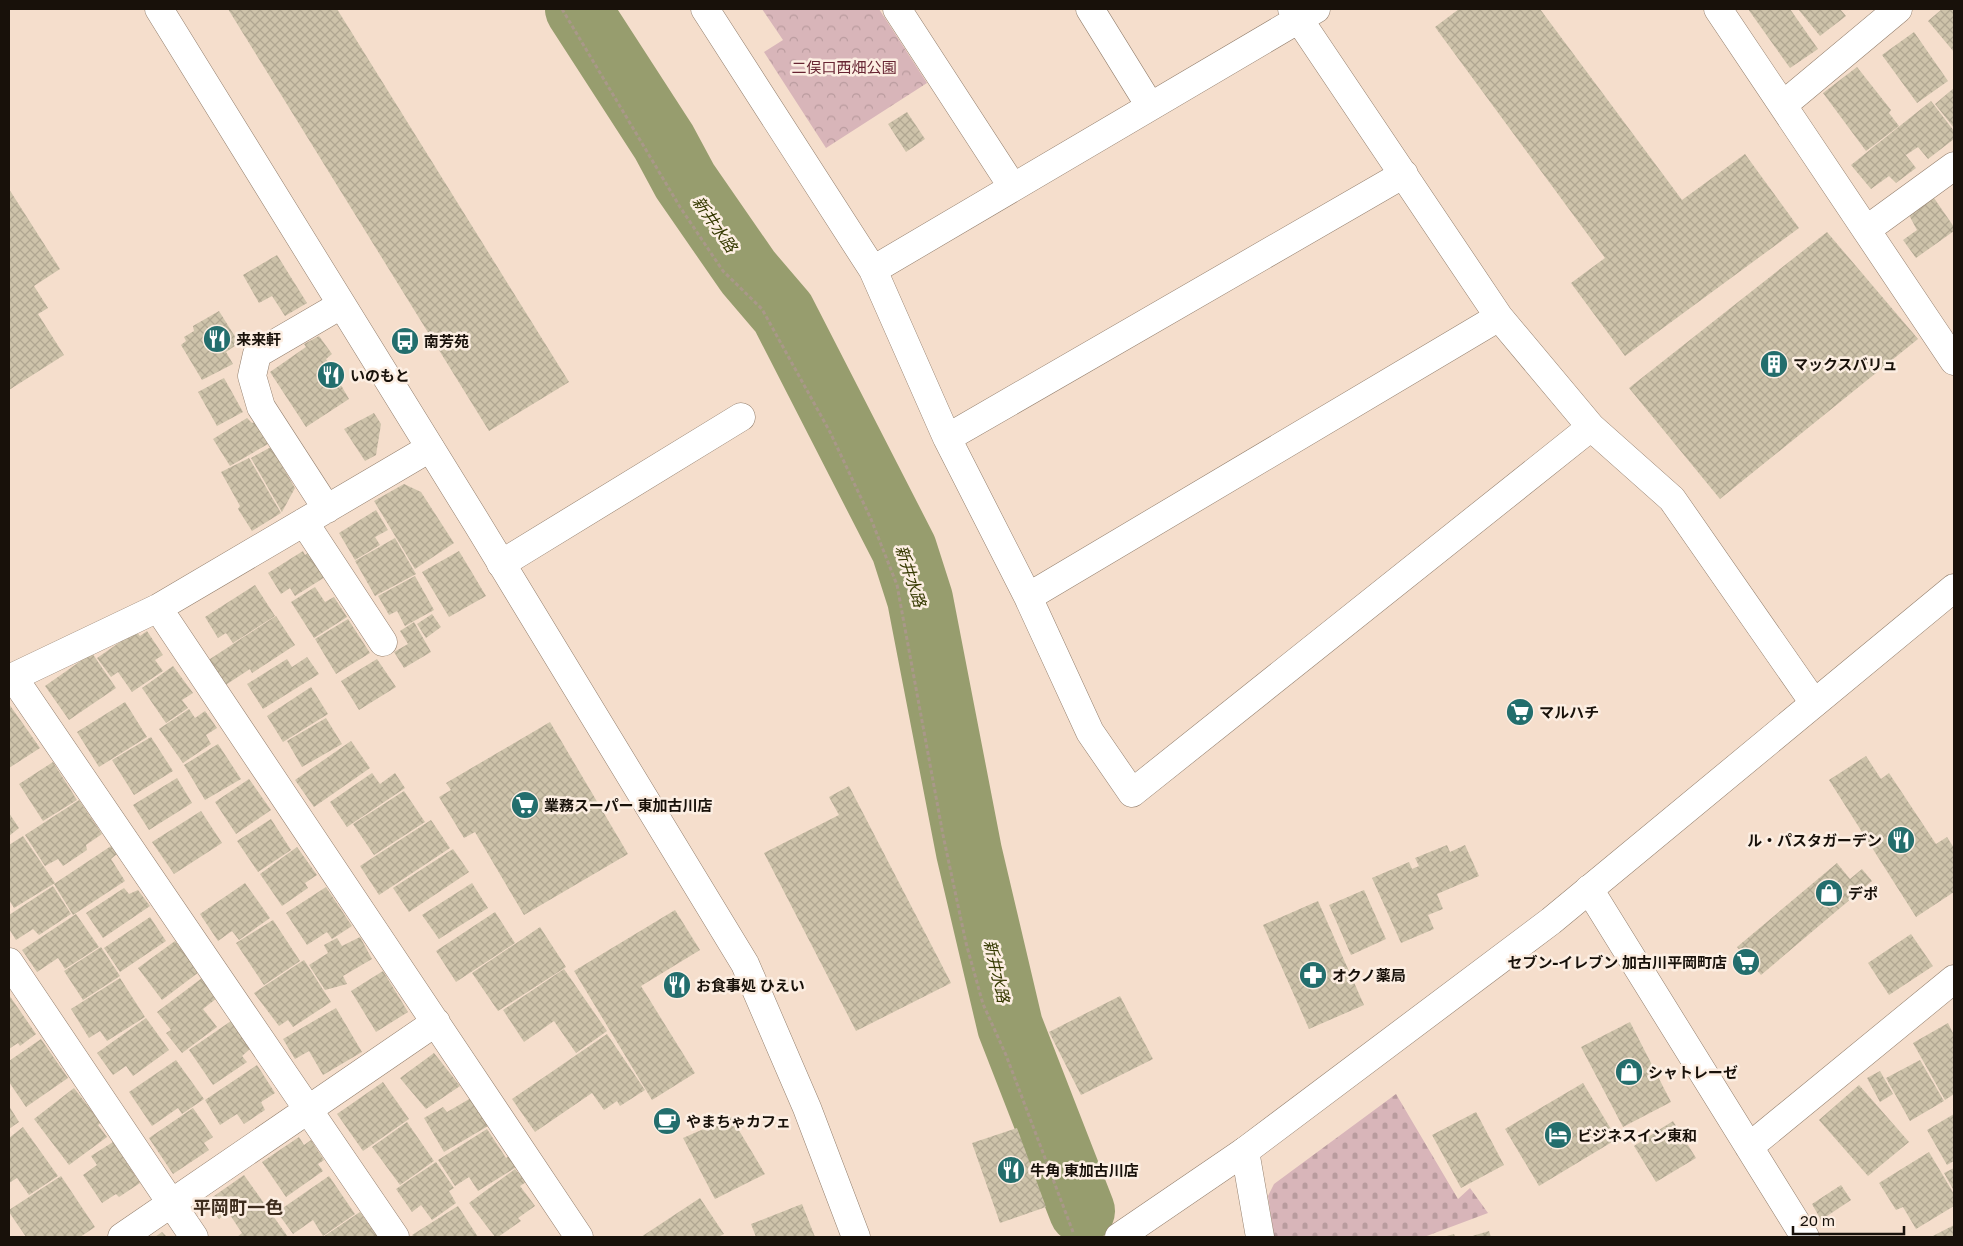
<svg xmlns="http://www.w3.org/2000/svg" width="1963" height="1246" font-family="'Golos Text','Noto Sans JP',sans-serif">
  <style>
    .cemetery { fill: url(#cemetery-stones) }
    .park { fill: url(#park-crowns) }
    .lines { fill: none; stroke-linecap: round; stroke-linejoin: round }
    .river { stroke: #979d6e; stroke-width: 66 }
    .building { fill: url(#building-cross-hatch) }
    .minor-casing { stroke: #937f6d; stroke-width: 29 }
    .tertiary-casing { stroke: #937f6d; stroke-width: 29 }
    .path { stroke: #a99889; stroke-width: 3; stroke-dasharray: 4 2.5; stroke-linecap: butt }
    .minor { stroke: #fff; stroke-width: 28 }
    .tertiary { stroke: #fff; stroke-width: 28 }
    .labels { text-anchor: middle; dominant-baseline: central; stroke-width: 5; stroke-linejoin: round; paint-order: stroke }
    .park-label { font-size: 15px; fill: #672533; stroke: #fceee2 }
    .poi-label { font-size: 15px; font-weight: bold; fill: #18110a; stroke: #fceee2; text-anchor: start }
    .water-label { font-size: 16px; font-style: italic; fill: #353900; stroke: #fceee2 }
    .quarter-label { font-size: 18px; font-weight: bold; fill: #3e2d1e; stroke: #fceee2 }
  </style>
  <defs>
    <pattern id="cemetery-stones" width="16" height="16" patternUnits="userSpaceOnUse" patternTransform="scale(1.25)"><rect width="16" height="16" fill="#d8b5b9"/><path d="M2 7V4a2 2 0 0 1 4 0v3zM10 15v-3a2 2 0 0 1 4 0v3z" fill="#b99b9e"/></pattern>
    <pattern id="park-crowns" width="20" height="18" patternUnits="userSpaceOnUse" patternTransform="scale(1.25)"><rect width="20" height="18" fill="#d8b5b9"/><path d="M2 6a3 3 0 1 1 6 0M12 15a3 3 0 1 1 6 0" fill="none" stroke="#b99b9e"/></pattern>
    <pattern id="building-cross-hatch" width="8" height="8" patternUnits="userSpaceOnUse" patternTransform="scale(1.25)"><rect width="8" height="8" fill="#cec3aa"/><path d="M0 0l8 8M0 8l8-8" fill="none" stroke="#b0a691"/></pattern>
  </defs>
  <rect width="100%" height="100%" fill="#f5decc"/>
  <path class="cemetery" d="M1396,1094L1458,1199L1470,1188L1488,1213L1424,1237H1274L1268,1196L1274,1184Z"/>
  <path class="park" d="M762,9H879L927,83L826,148L764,52L783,40Z"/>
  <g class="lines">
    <path class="river" d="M578,9L664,142L685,181L748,272L783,313L904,549L920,599L969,852L1010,1026L1082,1211"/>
  </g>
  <path class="building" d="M228,9H337L569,382L489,431Z
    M1459,9H1540L1682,200L1745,154L1799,228L1625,356L1571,283L1605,258L1435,27Z
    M1748,9H1790L1818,49L1790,68Z
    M1798,9H1840L1846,16L1820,36Z
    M1942,9H1954V52L1928,21Z
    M1914,32L1948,81L1917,103L1882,55Z
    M1857,67L1891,110L1889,113L1899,126L1866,151L1823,93Z
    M1954,88V128L1935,104Z
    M1931,101L1954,131V139L1928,159L1918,147L1906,155L1901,149L1916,168L1896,183L1889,176L1871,189L1851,165Z
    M907,112L925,139L906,152L888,124Z
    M9,189L60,269L34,286L48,308L38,314L64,355L9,390Z
    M1934,198L1954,227V231L1916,258L1903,240L1917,230L1909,215Z
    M1827,232L1918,339L1720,499L1629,388Z
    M277,255L307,303L285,316L272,296L259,303L243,275Z
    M219,311L239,343L226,352L233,364L202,380L181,345L186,341L184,337L194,331L193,326Z
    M319,336L332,354L326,359L349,399L306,427L270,372L306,347L304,344Z
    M224,378L243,412L217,426L198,392Z
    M374,413L381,424L376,455L365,461L344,429Z
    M247,418L252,423L255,422L268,444L230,466L213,439Z
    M271,447L295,488L282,512L251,458Z
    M249,458L281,513L252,531L238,509L240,506L221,472Z
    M404,484L421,492L454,543L415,569L374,501Z
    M376,510L388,530L375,537L380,545L355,560L339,533Z
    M395,538L416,574L375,596L355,561Z
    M303,551L305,555L309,552L325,577L295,596L290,588L281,594L268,573Z
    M459,551L486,596L449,617L422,572Z
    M415,576L434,610L405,626L397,611L389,615L378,596Z
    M255,585L275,616L233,643L226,633L218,638L205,617Z
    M315,587L325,602L334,597L347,617L314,638L291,602Z
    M432,614L441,627L426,638L417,624Z
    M276,616L295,645L252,673L250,669L224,686L207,661Z
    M348,619L370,653L336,674L315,639Z
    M414,622L431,652L404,668L394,652L408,644L400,631Z
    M136,631L140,636L147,631L163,655L155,660L163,671L132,692L118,672L111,677L97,658Z
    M92,653L116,688L69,720L45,686Z
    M307,657L319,674L263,709L247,684L287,659L292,667Z
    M377,659L396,687L359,710L341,681Z
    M173,666L193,693L182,700L188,708L166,723L142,688Z
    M311,687L328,714L283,742L267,716Z
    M125,702L147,737L99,767L77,732Z
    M9,704L40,748L9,768Z
    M189,709L195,718L205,711L217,728L206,735L211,744L183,763L159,729Z
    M326,718L342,744L302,767L287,741Z
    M550,722L628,854L524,915L475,832L464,838L439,797L451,790L446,783Z
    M151,737L173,771L134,795L112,760Z
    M351,741L370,768L314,807L295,780Z
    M218,744L241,779L205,800L184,765Z
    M1866,756L1881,779L1889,773L1936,844L1947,837L1954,848V892L1916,917L1829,780Z
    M53,762L77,800L43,821L19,784Z
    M372,773L380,784L395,773L405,788L347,827L330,802Z
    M177,778L192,803L149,830L133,805Z
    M249,779L271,810L236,834L215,802Z
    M849,786L951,983L856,1031L764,853L839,815L829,797Z
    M404,791L425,822L374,855L353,824Z
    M79,800L102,834L86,845L87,850L63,866L58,859L45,866L25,835Z
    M201,811L222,843L174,874L152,842Z
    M9,813L19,828L9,836Z
    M271,819L291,850L258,872L237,841Z
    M431,820L450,848L379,895L360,866Z
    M23,836L55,883L14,908L9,900V845Z
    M1447,845L1450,852L1465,845L1479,876L1437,894L1443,909L1428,915L1434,929L1401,943L1372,878L1409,862L1412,869L1419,866L1415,858Z
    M111,846L117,854L111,859L125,881L73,915L54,884Z
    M297,847L317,875L305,883L308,888L282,906L260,874Z
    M453,849L469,872L409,912L393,888Z
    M1837,863L1850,879L1862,869L1872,881L1761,975L1737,947Z
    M245,883L270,918L239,940L232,931L218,941L200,914Z
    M472,883L488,908L439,939L422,915Z
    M53,886L71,914L39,935L33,929L16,940L9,929V915Z
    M326,887L352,926L332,939L327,932L307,945L286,913Z
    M124,888L129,894L138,890L150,906L103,938L86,913Z
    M1364,890L1386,939L1351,955L1329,905Z
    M1318,901L1364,1005L1309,1029L1263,925Z
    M675,910L700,950L641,986L695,1073L652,1100L574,971Z
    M495,912L515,943L456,982L436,951Z
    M76,914L99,947L65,969L58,958L37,972L22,950Z
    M150,917L166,941L120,972L104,948Z
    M273,920L300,961L264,985L236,943Z
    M540,927L566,967L498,1011L472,973Z
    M1911,934L1933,966L1889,995L1868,963Z
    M360,937L372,959L343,976L347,984L325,990L309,965L328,953L324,945L337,938L342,946Z
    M175,941L199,972L162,1000L138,968Z
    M101,947L120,976L83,1000L64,971Z
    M304,960L331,1002L293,1027L288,1020L279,1026L254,993Z
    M564,969L607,1031L576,1053L554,1021L524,1042L503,1010Z
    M383,971L408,1012L376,1032L351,991Z
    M120,978L145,1017L107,1041L100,1031L89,1038L71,1009Z
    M202,978L217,998L203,1009L217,1027L182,1053L166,1033L171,1030L157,1012Z
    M9,995L36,1034L20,1046L18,1043L9,1049Z
    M1120,996L1153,1059L1081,1095L1049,1032Z
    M336,1008L362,1052L323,1075L309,1051L295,1059L283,1039Z
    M146,1018L169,1050L133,1076L126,1066L113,1075L97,1053Z
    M231,1021L250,1049L242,1056L247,1062L213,1085L189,1050Z
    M1630,1022L1671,1102L1623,1127L1581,1047Z
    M1948,1023L1954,1035V1094L1945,1100L1913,1043Z
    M607,1034L645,1090L620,1106L617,1101L604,1110L592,1093L535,1132L512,1099Z
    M41,1039L68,1078L26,1107L9,1082V1061Z
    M434,1053L460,1086L426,1109L400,1078Z
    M176,1060L204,1099L182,1114L178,1108L152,1126L129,1092Z
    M1920,1060L1944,1101L1910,1121L1886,1078Z
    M257,1065L275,1093L261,1102L265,1110L244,1124L237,1114L220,1125L205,1100Z
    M1880,1071L1893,1094L1880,1102L1867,1078Z
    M383,1082L409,1119L363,1151L337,1114Z
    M1583,1083L1617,1139L1539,1186L1505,1129Z
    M1859,1085L1909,1142L1868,1176L1819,1120Z
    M74,1088L101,1123L98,1125L107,1137L69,1165L34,1119Z
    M471,1098L488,1126L444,1152L424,1118L443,1107L447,1112Z
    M9,1106L19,1122L9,1129Z
    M193,1108L213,1137L204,1143L209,1150L173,1174L149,1138Z
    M1476,1112L1504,1165L1461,1188L1432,1135Z
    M1954,1114V1161L1947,1165L1927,1130Z
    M731,1117L765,1174L715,1199L683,1138Z
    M1673,1121L1696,1158L1656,1182L1634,1146Z
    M407,1122L434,1161L400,1185L372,1147Z
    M23,1127L58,1176L29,1195L17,1178L9,1183V1138Z
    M1017,1128L1046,1207L1000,1223L972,1143Z
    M487,1129L506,1158L511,1155L518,1166L478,1191L469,1177L455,1186L438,1160Z
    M299,1137L304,1145L311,1140L324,1160L318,1164L323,1171L286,1197L262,1162Z
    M113,1142L140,1183L119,1197L116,1194L102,1203L83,1175L97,1165L91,1156Z
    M1929,1152L1954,1194V1206L1916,1229L1903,1207L1896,1210L1879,1183Z
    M436,1162L454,1188L449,1191L456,1203L432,1220L421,1205L412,1212L396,1189Z
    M1954,1168V1191L1944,1173Z
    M515,1169L526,1182L520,1186L535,1206L518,1218L521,1221L498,1237H495L469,1203Z
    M244,1175L288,1237H237L242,1233L228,1212L219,1219L207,1201Z
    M61,1176L95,1227L80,1237H26L9,1212V1210Z
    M329,1176L355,1214L323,1236L313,1220L293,1234L277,1212Z
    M1841,1185L1851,1200L1821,1220L1812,1204Z
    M700,1198L724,1234L718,1237H641Z
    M802,1204L815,1237H756L751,1224Z
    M458,1206L478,1237H414L412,1235Z
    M360,1212L378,1237H323Z
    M1954,1225V1237H1931Z
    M1489,1231L1491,1237H1469Z
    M162,1232L167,1237H155Z
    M1454,1234L1455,1237H1443Z"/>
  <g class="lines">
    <defs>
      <path id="minor" d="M705,9L873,270L947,438L1028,597L1090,732L1132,793L1591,427L1672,499L1814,703
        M897,9L1012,186
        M1090,9L1150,106
        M1292,9L1499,317L1591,427
        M1718,9L1954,361
        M1783,105L1898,9
        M1866,230L1954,166
        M873,270L1316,9
        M947,438L1404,174
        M327,509L261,407L252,376L257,354L341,305
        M304,522L383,642
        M501,564L741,417
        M1028,597L1499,317
        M158,608L579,1237
        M13,677L395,1237
        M9,679L158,608L430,448
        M1589,889L1805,1237
        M9,962L194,1237
        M1749,1147L1954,979
        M1245,1151L1260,1237
        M122,1237L436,1022"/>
      <path id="tertiary" d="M159,9L478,525L745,964L807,1108L856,1237
        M1119,1237L1245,1151L1551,921L1954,588"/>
    </defs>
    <use href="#minor" class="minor-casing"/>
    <use href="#tertiary" class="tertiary-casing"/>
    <path class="path" d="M562,9L680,207L723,271L762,309L830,432L871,519L897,585L943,835L966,943L983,1004L1006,1055L1073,1232"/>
    <use href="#minor" class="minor"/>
    <use href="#tertiary" class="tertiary"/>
  </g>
  <defs>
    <symbol id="restaurant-disc" viewBox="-11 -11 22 22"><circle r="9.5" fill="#236e6d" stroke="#fceee2"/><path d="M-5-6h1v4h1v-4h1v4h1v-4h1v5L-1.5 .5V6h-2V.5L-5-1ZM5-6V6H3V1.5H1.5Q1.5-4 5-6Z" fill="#fff"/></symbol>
    <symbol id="bus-disc" viewBox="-11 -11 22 22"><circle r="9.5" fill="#236e6d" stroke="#fceee2"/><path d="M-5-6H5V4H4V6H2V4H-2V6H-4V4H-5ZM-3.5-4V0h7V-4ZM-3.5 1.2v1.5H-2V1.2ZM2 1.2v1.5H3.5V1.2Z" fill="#fff"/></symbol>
    <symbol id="building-disc" viewBox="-11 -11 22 22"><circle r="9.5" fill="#236e6d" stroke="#fceee2"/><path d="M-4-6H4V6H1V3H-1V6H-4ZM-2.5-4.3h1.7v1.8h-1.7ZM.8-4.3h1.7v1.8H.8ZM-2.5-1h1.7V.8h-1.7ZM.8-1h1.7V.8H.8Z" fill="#fff"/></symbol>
    <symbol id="supermarket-disc" viewBox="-11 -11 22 22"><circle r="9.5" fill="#236e6d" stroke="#fceee2"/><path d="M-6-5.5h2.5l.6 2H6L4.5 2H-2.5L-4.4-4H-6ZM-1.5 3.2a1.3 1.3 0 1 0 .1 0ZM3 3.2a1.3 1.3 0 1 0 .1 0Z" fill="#fff"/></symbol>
    <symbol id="shop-disc" viewBox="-11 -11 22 22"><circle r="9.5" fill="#236e6d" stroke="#fceee2"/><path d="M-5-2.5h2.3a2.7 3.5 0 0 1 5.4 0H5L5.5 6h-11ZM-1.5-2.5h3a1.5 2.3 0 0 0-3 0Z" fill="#fff"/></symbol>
    <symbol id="pharmacy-disc" viewBox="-11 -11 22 22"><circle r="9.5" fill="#236e6d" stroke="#fceee2"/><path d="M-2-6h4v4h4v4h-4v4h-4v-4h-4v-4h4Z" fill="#fff"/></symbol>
    <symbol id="cafe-disc" viewBox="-11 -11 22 22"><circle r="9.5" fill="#236e6d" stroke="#fceee2"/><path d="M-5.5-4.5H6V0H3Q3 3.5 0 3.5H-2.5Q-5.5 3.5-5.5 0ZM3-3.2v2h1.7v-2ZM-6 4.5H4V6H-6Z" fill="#fff"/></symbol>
    <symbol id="hotel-disc" viewBox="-11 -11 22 22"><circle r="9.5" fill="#236e6d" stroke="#fceee2"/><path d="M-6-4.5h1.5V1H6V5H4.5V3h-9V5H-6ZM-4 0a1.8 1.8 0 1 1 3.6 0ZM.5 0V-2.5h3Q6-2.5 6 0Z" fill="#fff"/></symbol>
  </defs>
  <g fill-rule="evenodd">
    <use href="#restaurant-disc" x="201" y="323" width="32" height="32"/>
    <use href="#bus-disc" x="389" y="325" width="32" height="32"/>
    <use href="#building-disc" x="1758" y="348" width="32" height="32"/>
    <use href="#restaurant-disc" x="315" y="359" width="32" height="32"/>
    <use href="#supermarket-disc" x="1504" y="696" width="32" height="32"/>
    <use href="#supermarket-disc" x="509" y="789" width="32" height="32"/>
    <use href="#restaurant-disc" x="1885" y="824" width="32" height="32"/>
    <use href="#shop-disc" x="1813" y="877" width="32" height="32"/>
    <use href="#supermarket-disc" x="1730" y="946" width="32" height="32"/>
    <use href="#pharmacy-disc" x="1297" y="959" width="32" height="32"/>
    <use href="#restaurant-disc" x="661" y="969" width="32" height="32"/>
    <use href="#shop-disc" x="1613" y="1056" width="32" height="32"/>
    <use href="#cafe-disc" x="651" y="1105" width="32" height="32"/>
    <use href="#hotel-disc" x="1542" y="1119" width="32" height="32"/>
    <use href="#restaurant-disc" x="995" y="1154" width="32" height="32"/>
  </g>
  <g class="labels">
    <g class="park-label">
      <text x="844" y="67">二俣口西畑公園</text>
    </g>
    <g class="poi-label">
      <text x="236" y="339">来来軒</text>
      <text x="424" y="341">南芳苑</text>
      <text x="1793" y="364">マックスバリュ</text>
      <text x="350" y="375">いのもと</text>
      <text x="1539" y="712">マルハチ</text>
      <text x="544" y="805">業務スーパー 東加古川店</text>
      <text x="1882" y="840" text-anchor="end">ル・パスタガーデン</text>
      <text x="1848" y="893">デポ</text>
      <text x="1727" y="962" text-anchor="end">セブン-イレブン 加古川平岡町店</text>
      <text x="1332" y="975">オクノ薬局</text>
      <text x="696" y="985">お食事処 ひえい</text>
      <text x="1648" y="1072">シャトレーゼ</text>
      <text x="686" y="1121">やまちゃカフェ</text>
      <text x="1577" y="1135">ビジネスイン東和</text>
      <text x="1030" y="1170">牛角 東加古川店</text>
    </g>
    <g class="water-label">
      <text transform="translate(715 224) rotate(55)">新井水路</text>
      <text transform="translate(911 576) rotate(72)">新井水路</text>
      <text transform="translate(997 971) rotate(77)">新井水路</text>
    </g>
    <g class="quarter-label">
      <text x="238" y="1207">平岡町一色</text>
    </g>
  </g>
  <rect width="1963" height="1246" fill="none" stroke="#18110a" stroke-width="20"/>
  <path d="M1793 1226v8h111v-8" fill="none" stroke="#18110a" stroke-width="2.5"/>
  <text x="1800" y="1226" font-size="15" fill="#18110a" stroke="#fceee2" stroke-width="4" paint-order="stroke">20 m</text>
</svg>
